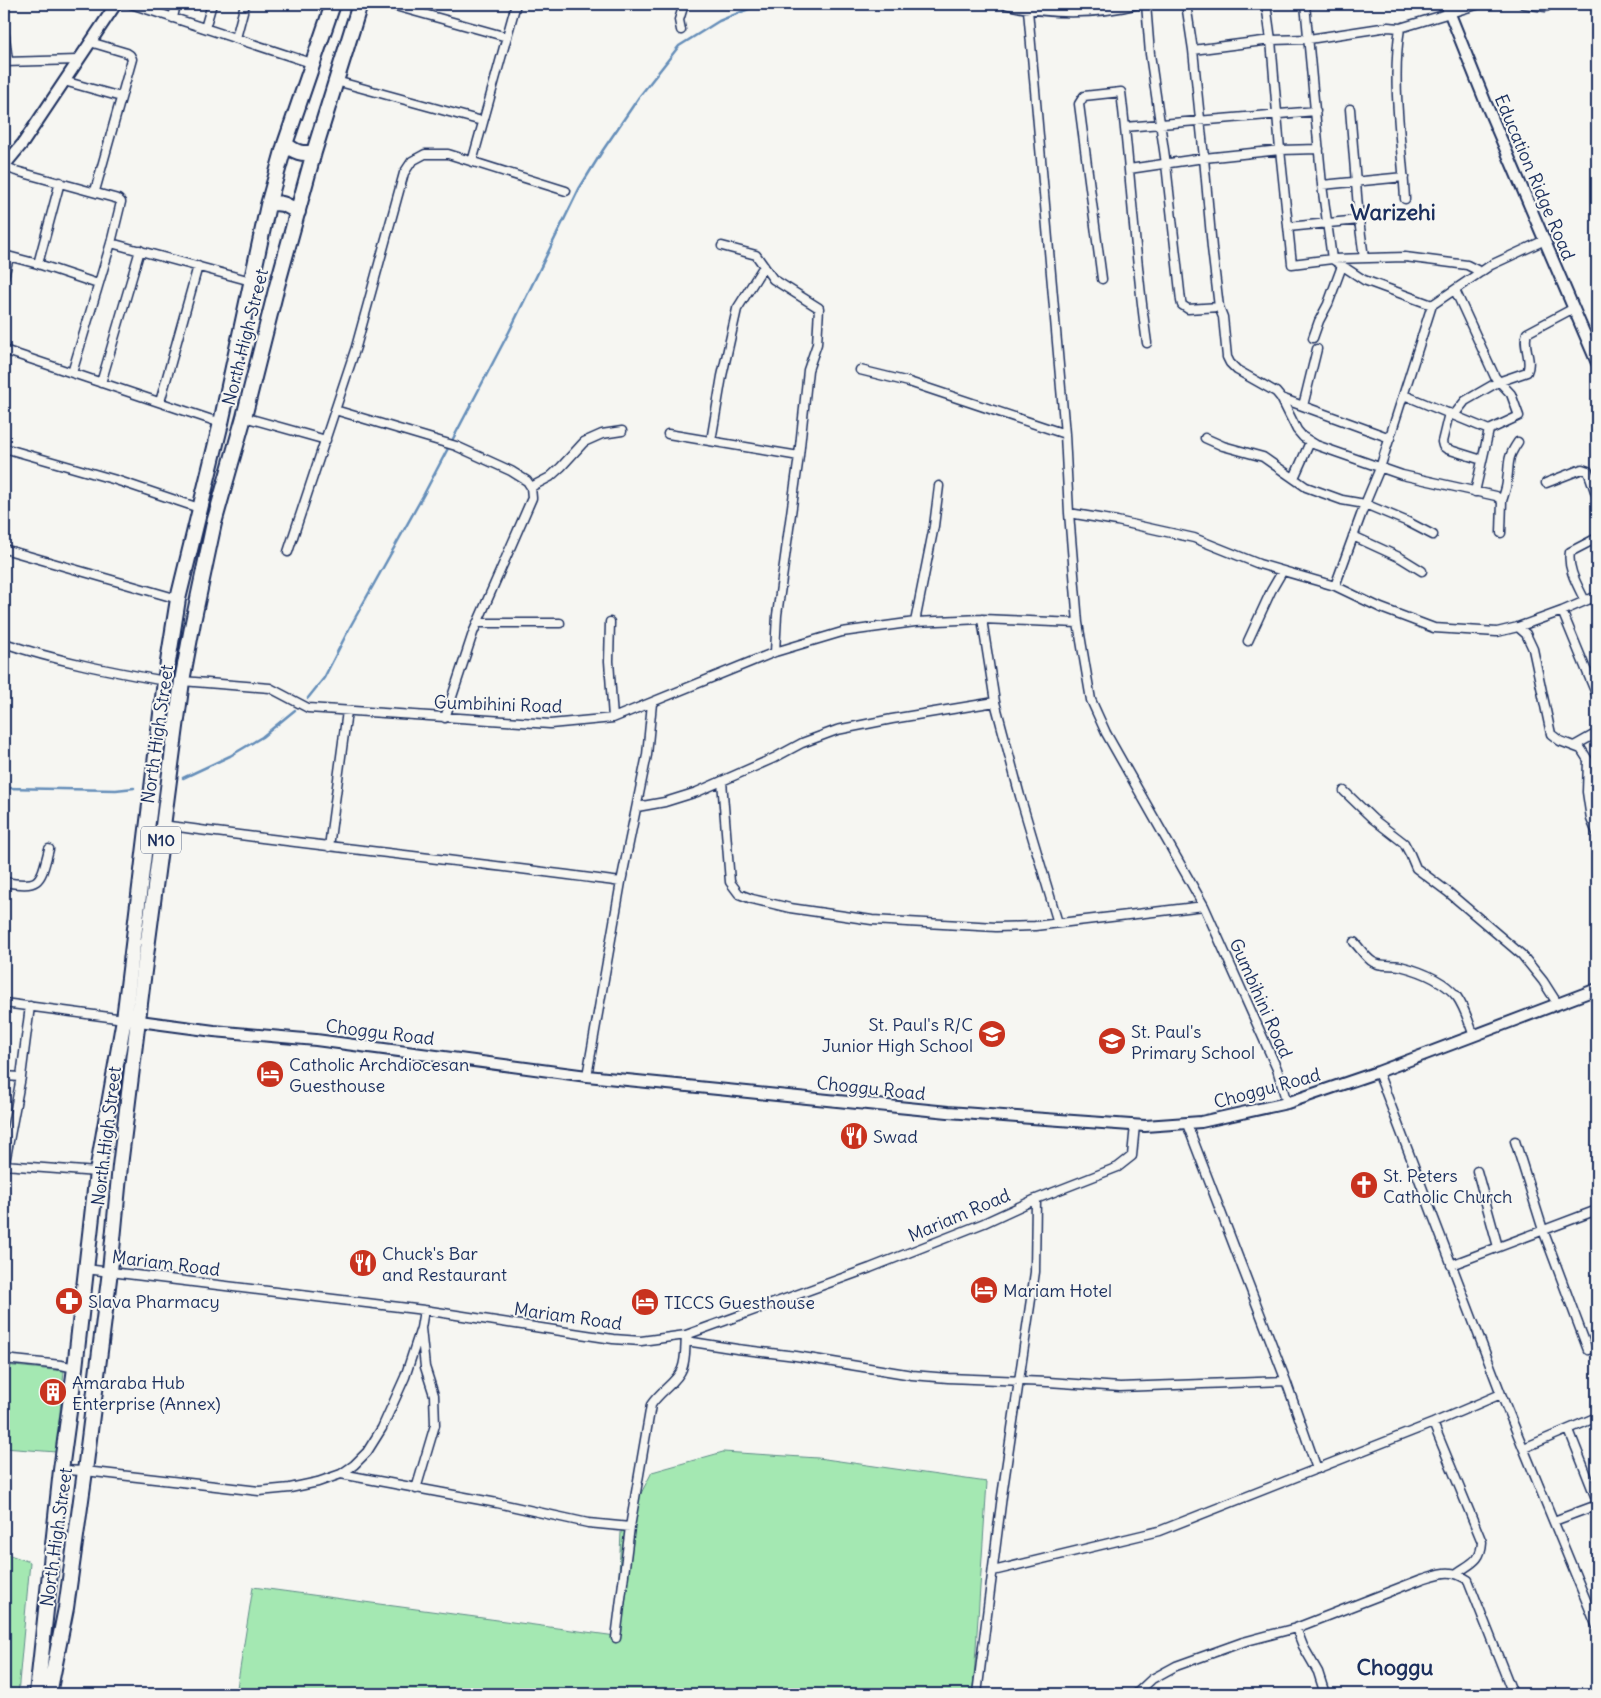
<svg xmlns="http://www.w3.org/2000/svg" width="1601" height="1698" font-family="Delius,sans-serif">
  <style>
    .green { fill: #a4e8b2; stroke: #608c88 }
    .lines { fill: none; stroke-linecap: round; stroke-linejoin: round }
    .stream { stroke: #658eb9; stroke-width: 2.5 }
    .street-casing { stroke: #1b2f5e; stroke-width: 11 }
    .secondary-casing { stroke: #1b2f5e; stroke-width: 14 }
    .highway-casing { stroke: #1b2f5e; stroke-width: 18 }
    .street { stroke: #f6f6f2; stroke-width: 8 }
    .secondary { stroke: #f6f6f2; stroke-width: 10 }
    .highway { stroke: #f6f6f2; stroke-width: 14 }
    .labels { text-anchor: middle; dominant-baseline: central; stroke-width: 4; stroke-linejoin: round; paint-order: stroke }
    .shield { fill: #f6f6f2; stroke: #5d6b8a; stroke-width: 1 }
    .shield-label { font-size: 16px; font-weight: bold; fill: #1b2f5e }
    .street-label { font-size: 18px; fill: #1b2f5e; stroke: #f6f6f2 }
    .poi-label { font-size: 18px; fill: #1b2f5e; stroke: #f6f6f2; text-anchor: start }
    .district-label { font-size: 22px; font-weight: bold; fill: #1b2f5e; stroke: #f6f6f2 }
  </style>
  <rect width="100%" height="100%" fill="#f6f6f2"/>
  <filter id="ink" filterUnits="userSpaceOnUse"><feTurbulence type="fractalNoise" baseFrequency=".02" numOctaves="2"/><feDisplacementMap in="SourceGraphic" scale="10" xChannelSelector="R" yChannelSelector="G"/><feConvolveMatrix kernelMatrix="1 2 1 2 8 2 1 2 1" color-interpolation-filters="sRGB"/></filter>
  <g filter="url(#ink)">
    <path class="green" d="M4,1365L64,1371L56,1452L4,1448Z
      M723,1452L818,1458L987,1482L974,1678L972,1694H236L253,1587L616,1636L621,1532L652,1472Z
      M4,1553L30,1562L18,1694H4Z"/>
    <g class="lines">
      <path class="stream" d="M308,698L324,678L350,627L424,494L509,332L579,189L603,150L639,97L679,46L719,21L761,4
        M183,778L230,756L262,737L295,710
        M4,788L116,790L134,788"/>
      <defs>
        <path id="street" d="M131,4L311,63
          M388,4L507,37
          M1004,4C1046,15 1097,15 1139,4
          M1146,4L1150,54L1166,164L1181,301L1182,305L1188,309L1219,307
          M1266,4L1271,40L1280,150L1292,264L1332,259L1405,257L1467,265L1481,272
          M1305,4L1322,185L1332,259L1364,280L1432,305
          M1523,4L1546,7
          M1028,10L1065,434L1069,513L1117,521L1194,538L1259,564L1335,586L1381,608L1434,628L1497,632L1518,627L1526,634L1533,649L1551,734L1560,741L1581,749L1588,760L1587,792L1591,819L1597,833
          M173,18L176,4
          M205,28L212,4
          M4,29L8,61
          M681,30L679,20L684,4
          M236,38L245,4
          M90,42L127,53L130,55L132,59L95,191
          M1193,50L1271,40L1309,39L1388,27L1400,28
          M4,62L78,60
          M64,81L121,97
          M336,81L482,121
          M1350,109L1359,220L1364,258
          M1125,127L1316,111
          M1319,149L1280,150L1204,158L1212,248L1219,307L1223,317L1227,357L1230,363L1237,370L1276,392L1281,398L1297,430L1303,437L1316,445L1402,475L1496,496L1502,501L1501,533
          M472,162L516,4
          M4,166L16,171L118,199L121,202L111,243L72,373
          M1129,169L1204,158L1193,50L1186,4
          M1322,185L1404,177
          M1405,199C1402,144 1391,83 1400,28L1480,4
          M1288,227L1359,220
          M111,243L251,281
          M722,246L756,255L773,279L819,308L817,344L808,370L799,456L777,615L775,652
          M4,255L38,264L98,284
          M38,264L60,182
          M4,277L9,257
          M1102,279L1079,104L1084,96L1121,92C1131,175 1135,260 1147,343
          M1313,338L1319,321L1328,304L1342,266
          M4,350L221,423
          M860,370L909,382L1065,434
          M101,383L140,250
          M1404,395L1489,430L1519,416L1511,394L1495,377L1455,290
          M1281,398L1390,438
          M160,402L198,266
          M1303,406L1317,349
          M335,410L456,446L511,471L527,481L531,487L532,498L473,633L445,718
          M1449,413L1442,442L1443,446L1447,449L1482,460
          M1454,415L1465,401L1498,382L1527,372C1533,360 1522,346 1527,333L1574,308
          M244,417L326,440
          M668,434L799,456
          M1205,438L1223,446L1263,457L1306,487L1342,500L1365,504L1408,522L1433,535
          M711,441L722,376L737,309L764,266
          M4,448L116,480L199,508
          M1294,478L1310,442
          M1546,483L1582,469L1588,471L1597,497
          M531,487L550,477L561,467L584,442L602,434L622,431
          M1475,492L1489,430
          M1502,501C1504,494 1507,487 1507,481C1510,461 1506,460 1518,442
          M1069,513L1078,623L1091,700L1106,733L1204,906L1277,1069L1287,1103
          M1353,536L1401,558L1422,571
          M4,549L178,599
          M288,552L356,347L404,173L412,161L425,154H448L566,191
          M1335,586L1365,504L1380,468L1432,305L1491,265L1545,240
          M1585,601C1578,586 1567,569 1570,552L1597,538
          M1562,611L1597,696
          M982,619L995,702L1020,796L1058,923
          M610,622L609,661L613,718
          M915,622L934,526L939,486
          M477,623H560
          M1518,627L1562,611L1597,596
          M1248,641L1271,591L1282,572
          M4,643C57,661 110,671 165,681
          M182,681L270,688L308,708L550,724L613,718L775,652L842,632L915,622L982,619L1078,623
          M1574,746L1597,733
          M722,781L730,882L739,894L752,899L790,908L872,920L996,927L1035,926L1204,906
          M1344,791L1373,819L1404,843L1410,854L1416,868L1448,892L1522,955L1543,981L1557,1003
          M637,807L665,802L697,792L774,758L802,743L837,730L892,719L995,702
          M163,825C315,846 468,861 621,882
          M329,847L347,711
          M4,882C41,888 40,883 49,849
          M1354,942C1360,948 1366,958 1373,962C1381,967 1391,964 1400,966C1420,971 1443,979 1457,997C1465,1008 1469,1023 1474,1036
          M4,1003L124,1019
          M1378,1072L1501,1394L1597,1627
          M4,1076L21,1077
          M587,1076L621,882L647,755L652,703
          M1187,1124L1286,1381L1317,1469
          M1515,1141L1543,1230L1588,1350
          M4,1165L97,1172
          M4,1168L21,1077L30,1006
          M1477,1171L1498,1247
          M1451,1265L1597,1210
          M86,1269L424,1310L613,1339L641,1341L686,1335L870,1268L984,1223L1036,1199L1118,1167L1132,1156L1135,1125
          M686,1341L737,1349L796,1356L912,1375L948,1378L1048,1382L1120,1387L1286,1381
          M4,1359L61,1365L75,1368
          M1433,1423L1482,1542C1481,1561 1471,1563 1457,1573
          M1569,1430L1597,1501
          M1524,1448L1597,1417
          M61,1470L85,1471L259,1491L290,1488L318,1482L341,1474L354,1465L367,1452L382,1428L405,1377L421,1328
          M341,1474L497,1503L588,1523L630,1527
          M416,1489L435,1425L434,1395L425,1367L421,1328L424,1310
          M1554,1521L1597,1505
          M993,1571L1159,1531L1433,1423L1501,1394
          M1296,1628L1303,1646L1318,1672L1325,1694
          M616,1638L630,1527L651,1405C660,1391 677,1382 682,1369C686,1359 685,1348 686,1337
          M977,1694L1002,1496L1035,1272L1036,1199
          M1136,1694L1152,1679L1176,1666L1243,1642L1296,1628L1422,1579C1442,1573 1450,1568 1468,1580L1513,1694"/>
        <path id="secondary" d="M1446,4L1487,106L1597,363
          M4,166L23,143L116,4
          M132,1020L214,1031L316,1040L587,1076L948,1112L1145,1126L1201,1122L1287,1103L1378,1072L1597,989"/>
        <path id="highway" d="M285,144C295,152 302,155 314,152
          M268,205C279,200 288,206 298,212
          M37,1694L61,1470L75,1368L97,1172L124,1019L165,681L178,599L221,423L268,205L285,144L333,4
          M49,1694L66,1608L85,1471L110,1271L120,1166L144,971L182,681L193,622L214,523L244,417L277,286L314,152L360,4"/>
      </defs>
      <use href="#street" class="street-casing"/>
      <use href="#secondary" class="secondary-casing"/>
      <use href="#highway" class="highway-casing"/>
      <use href="#street" class="street"/>
      <use href="#secondary" class="secondary"/>
      <use href="#highway" class="highway"/>
    </g>
  </g>
  <defs>
    <symbol id="school-disc" viewBox="-11 -11 22 22"><circle r="9.5" fill="#c8321e" stroke="#f6f6f2"/><path d="M0-5L7-2L0 1L-7-2ZM-4 1L0 2.5L4 1V4Q0 6-4 4Z" fill="#fff"/></symbol>
    <symbol id="hotel-disc" viewBox="-11 -11 22 22"><circle r="9.5" fill="#c8321e" stroke="#f6f6f2"/><path d="M-6-4.5h1.5V1H6V5H4.5V3h-9V5H-6ZM-4 0a1.8 1.8 0 1 1 3.6 0ZM.5 0V-2.5h3Q6-2.5 6 0Z" fill="#fff"/></symbol>
    <symbol id="restaurant-disc" viewBox="-11 -11 22 22"><circle r="9.5" fill="#c8321e" stroke="#f6f6f2"/><path d="M-5-6h1v4h1v-4h1v4h1v-4h1v5L-1.5 .5V6h-2V.5L-5-1ZM5-6V6H3V1.5H1.5Q1.5-4 5-6Z" fill="#fff"/></symbol>
    <symbol id="church-disc" viewBox="-11 -11 22 22"><circle r="9.5" fill="#c8321e" stroke="#f6f6f2"/><path d="M-1.2-6h2.4v3.5h3.3v2.4h-3.3V6h-2.4V-.1h-3.3v-2.4h3.3Z" fill="#fff"/></symbol>
    <symbol id="pharmacy-disc" viewBox="-11 -11 22 22"><circle r="9.5" fill="#c8321e" stroke="#f6f6f2"/><path d="M-2-6h4v4h4v4h-4v4h-4v-4h-4v-4h4Z" fill="#fff"/></symbol>
    <symbol id="building-disc" viewBox="-11 -11 22 22"><circle r="9.5" fill="#c8321e" stroke="#f6f6f2"/><path d="M-4-6H4V6H1V3H-1V6H-4ZM-2.5-4.3h1.7v1.8h-1.7ZM.8-4.3h1.7v1.8H.8ZM-2.5-1h1.7V.8h-1.7ZM.8-1h1.7V.8H.8Z" fill="#fff"/></symbol>
  </defs>
  <g fill-rule="evenodd">
    <use href="#school-disc" x="976" y="1018" width="32" height="32"/>
    <use href="#school-disc" x="1096" y="1025" width="32" height="32"/>
    <use href="#hotel-disc" x="254" y="1058" width="32" height="32"/>
    <use href="#restaurant-disc" x="838" y="1120" width="32" height="32"/>
    <use href="#church-disc" x="1348" y="1169" width="32" height="32"/>
    <use href="#restaurant-disc" x="347" y="1247" width="32" height="32"/>
    <use href="#hotel-disc" x="968" y="1274" width="32" height="32"/>
    <use href="#pharmacy-disc" x="53" y="1285" width="32" height="32"/>
    <use href="#hotel-disc" x="629" y="1286" width="32" height="32"/>
    <use href="#building-disc" x="37" y="1376" width="32" height="32"/>
  </g>
  <g class="labels">
    <rect class="shield" x="141" y="826.5" width="40" height="27" rx="4"/>
    <g class="shield-label">
      <text x="161" y="840">N10</text>
    </g>
    <g class="street-label">
      <text transform="translate(1535 177) rotate(67)">Education Ridge Road</text>
      <text transform="translate(245 337) rotate(-76)">North High Street</text>
      <text transform="translate(498 704) rotate(2)">Gumbihini Road</text>
      <text transform="translate(157 734) rotate(-82)">North High Street</text>
      <text transform="translate(1261 998) rotate(66)">Gumbihini Road</text>
      <text transform="translate(380 1032) rotate(7)">Choggu Road</text>
      <text transform="translate(871 1088) rotate(6)">Choggu Road</text>
      <text transform="translate(1267 1088) rotate(-15)">Choggu Road</text>
      <text transform="translate(106 1136) rotate(-83)">North High Street</text>
      <text transform="translate(959 1215) rotate(-23)">Mariam Road</text>
      <text transform="translate(166 1263) rotate(7)">Mariam Road</text>
      <text transform="translate(568 1316) rotate(8)">Mariam Road</text>
      <text transform="translate(56 1537) rotate(-82)">North High Street</text>
    </g>
    <g class="poi-label">
      <text x="973" y="1024" text-anchor="end">St. Paul's R/C<tspan x="973" dy="21">Junior High School</tspan></text>
      <text x="1131" y="1031">St. Paul's<tspan x="1131" dy="21">Primary School</tspan></text>
      <text x="289" y="1064">Catholic Archdiocesan<tspan x="289" dy="21">Guesthouse</tspan></text>
      <text x="873" y="1136">Swad</text>
      <text x="1383" y="1175">St. Peters<tspan x="1383" dy="21">Catholic Church</tspan></text>
      <text x="382" y="1253">Chuck's Bar<tspan x="382" dy="21">and Restaurant</tspan></text>
      <text x="1003" y="1290">Mariam Hotel</text>
      <text x="88" y="1301">Slava Pharmacy</text>
      <text x="664" y="1302">TICCS Guesthouse</text>
      <text x="72" y="1382">Amaraba Hub<tspan x="72" dy="21">Enterprise (Annex)</tspan></text>
    </g>
    <g class="district-label">
      <text x="1393" y="212">Warizehi</text>
      <text x="1395" y="1667">Choggu</text>
    </g>
  </g>
  <rect width="1601" height="1698" fill="none" stroke="#f6f6f2" stroke-width="20"/>
  <rect x="10" y="10" width="1581" height="1678" fill="none" stroke="#1b2f5e" stroke-width="2" filter="url(#ink)"/>
</svg>
